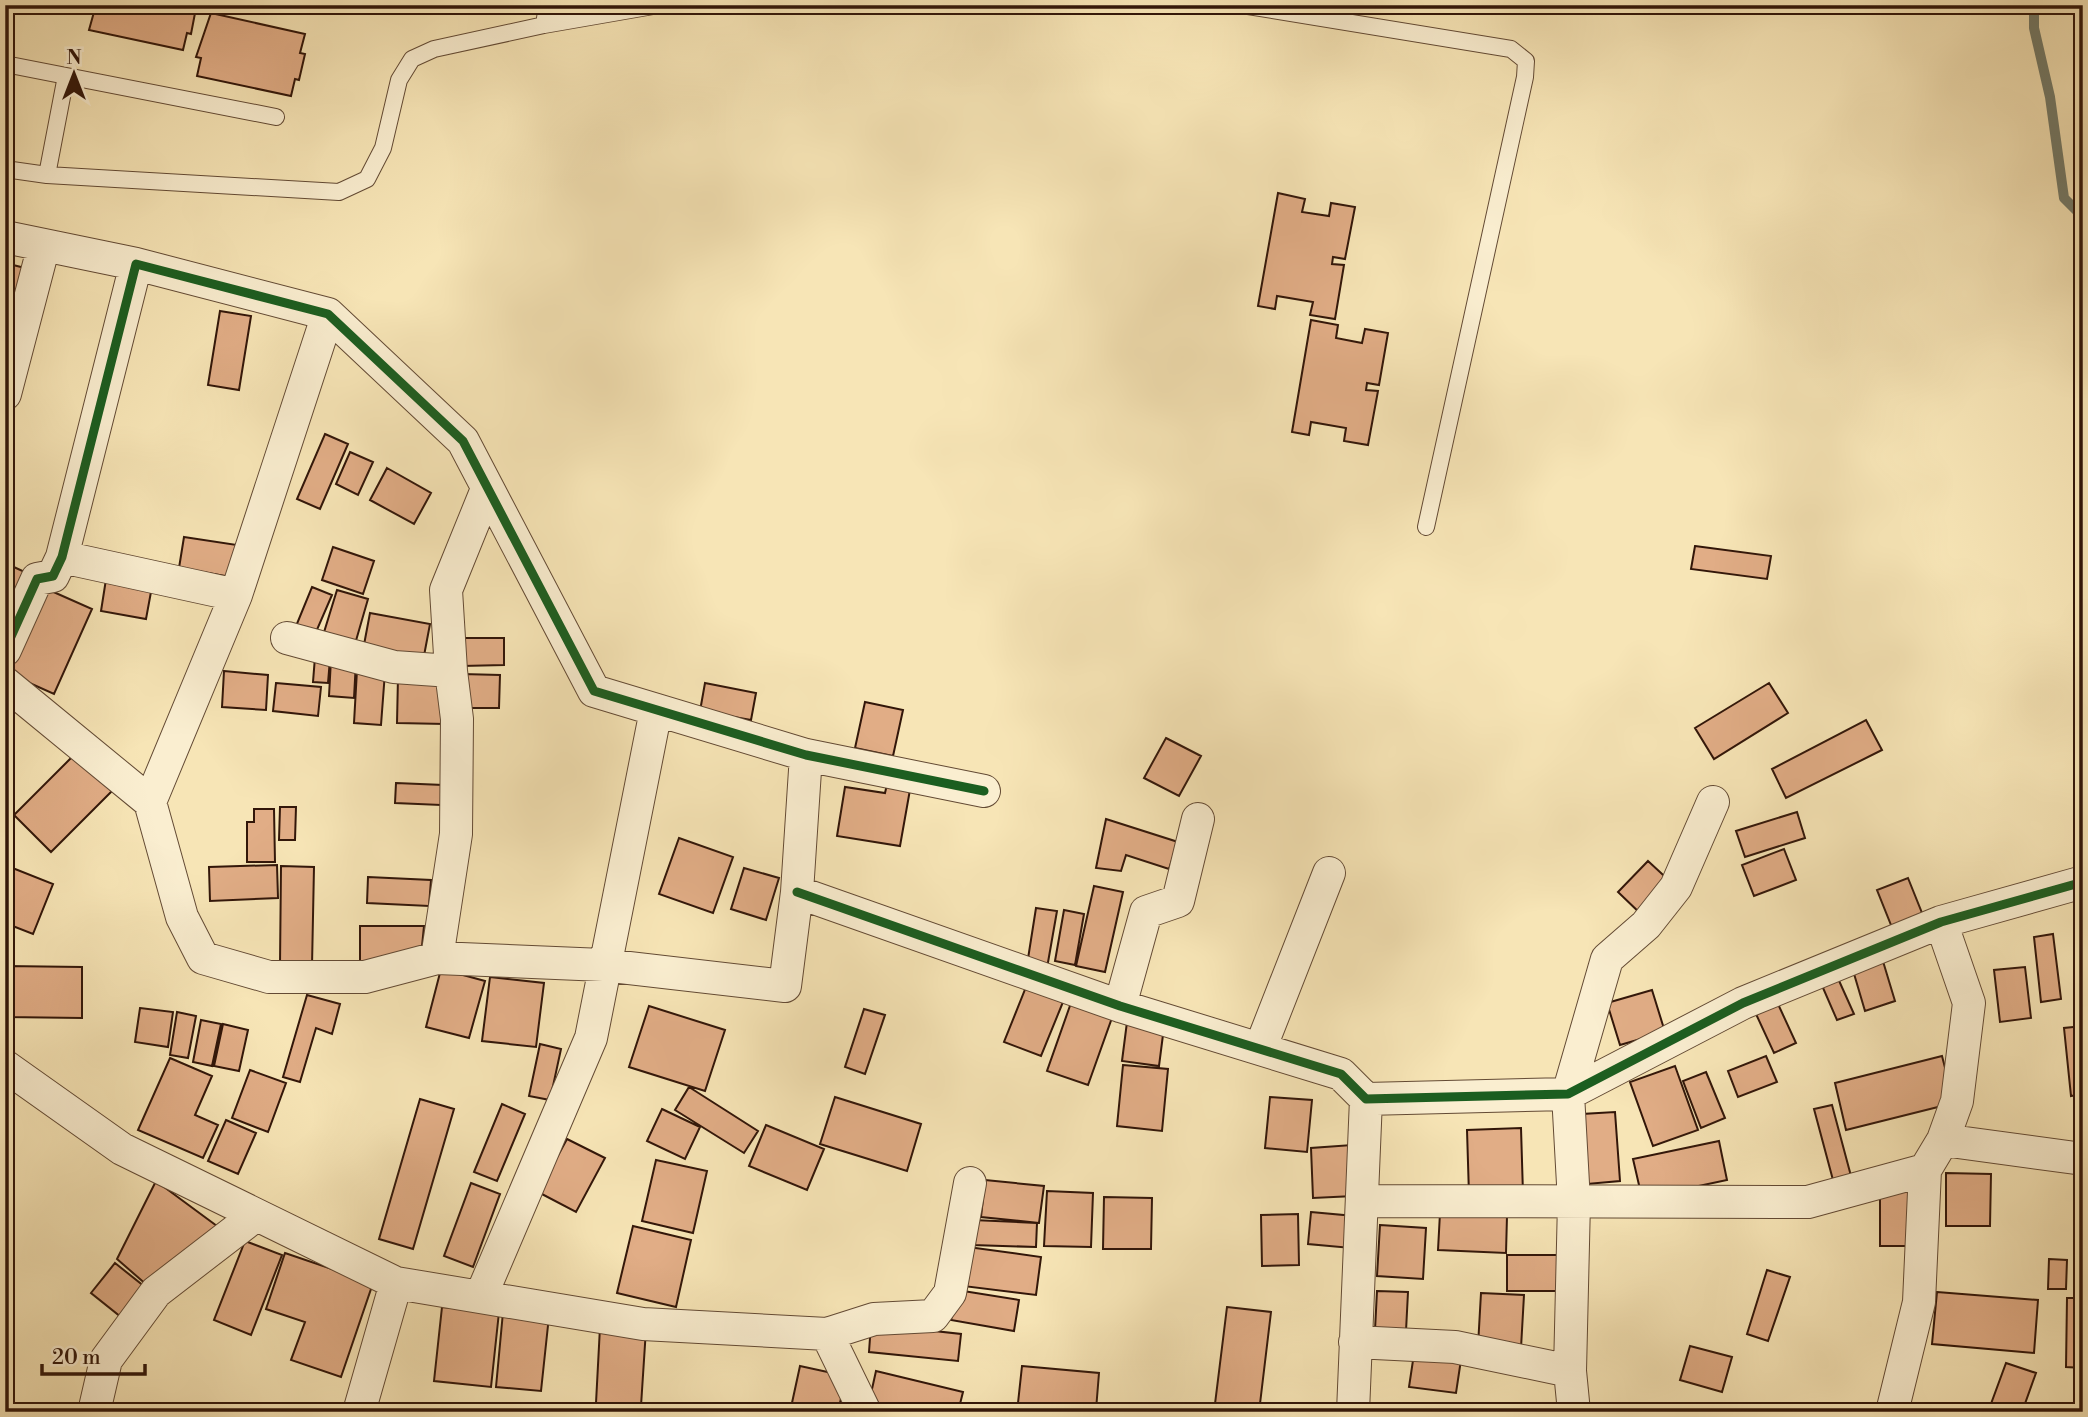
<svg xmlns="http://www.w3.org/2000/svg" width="2088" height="1417" font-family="'Libre Bodoni',serif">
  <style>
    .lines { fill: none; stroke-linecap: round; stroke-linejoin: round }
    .stream { stroke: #737b6a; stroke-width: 10 }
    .building { fill: #e1ad86; stroke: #321609; stroke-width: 2 }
    .service-casing { stroke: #634a34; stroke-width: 18 }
    .minor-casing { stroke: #634a34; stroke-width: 34 }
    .service { stroke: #faeed0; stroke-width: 16 }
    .minor { stroke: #faeed0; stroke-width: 32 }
    .cycleway-casing { stroke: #faeed0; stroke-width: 13 }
    .cycleway { stroke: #1b5e20; stroke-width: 9 }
  </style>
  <rect width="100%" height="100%" fill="#f7e5b6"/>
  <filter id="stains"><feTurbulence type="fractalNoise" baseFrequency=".00286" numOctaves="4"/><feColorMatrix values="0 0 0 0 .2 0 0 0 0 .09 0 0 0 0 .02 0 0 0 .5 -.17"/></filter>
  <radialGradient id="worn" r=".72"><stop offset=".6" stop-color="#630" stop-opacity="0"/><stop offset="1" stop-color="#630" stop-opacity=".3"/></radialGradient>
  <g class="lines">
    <path class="stream" d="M2034,5V28L2050,97L2064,198L2083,217"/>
  </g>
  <path class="building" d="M90,5H193L196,8L191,34L187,33L183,50L89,30L94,12L89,11Z
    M211,13L305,34L300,53L305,54L299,80L295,79L291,96L197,76L201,58L196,57Z
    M1278,193L1305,199L1302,212L1329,216L1331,203L1355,207L1345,259L1333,257L1332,264L1344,265L1335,319L1310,315L1313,302L1277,296L1275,309L1258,306Z
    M5,263L33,270L5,347Z
    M220,311L251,316L239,390L208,385Z
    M1311,320L1338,325L1336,338L1362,343L1365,329L1388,333L1379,385L1367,383L1366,390L1378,391L1368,445L1344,441L1346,428L1311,422L1309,435L1292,432Z
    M325,434L348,444L320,509L297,499Z
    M350,452L373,462L358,495L336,484Z
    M387,468L431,493L414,524L370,500Z
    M184,537L237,545L231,577L179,568Z
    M1695,546L1771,556L1767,579L1691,569Z
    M333,547L374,561L363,594L322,580Z
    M5,563L27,573L5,619Z
    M107,573L153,581L146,619L101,611Z
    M40,586L92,609L54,694L5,672V664Z
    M312,587L332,595L313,639L294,631Z
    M337,590L368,599L353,651L321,642Z
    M370,613L430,624L423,661L363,650Z
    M462,638H504V665L462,666Z
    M315,657L330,659L328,683L313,682Z
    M331,659L356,661L354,698L329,696Z
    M357,670L385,672L381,725L354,723Z
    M224,671L268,675L266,710L222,707Z
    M462,674L500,675L499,708H461Z
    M398,677L446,678L445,724L397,723Z
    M276,683L321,687L318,716L273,711Z
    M705,683L756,693L751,720L700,711Z
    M1769,683L1788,713L1714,759L1695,728Z
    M865,702L903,710L893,756L855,748Z
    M1866,720L1882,750L1786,798L1772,769Z
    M1166,738L1201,756L1179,796L1144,778Z
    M75,754L112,791L51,852L14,815Z
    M888,780L911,784L900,846L837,836L845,787L885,793Z
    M396,783L443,785L441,805L395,803Z
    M280,807H296L295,840H279Z
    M254,809H274L275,862H247V822H254Z
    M1797,812L1805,838L1745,857L1736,831Z
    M1106,819L1178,842L1169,869L1126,855L1121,871L1096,868Z
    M679,838L733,857L713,913L659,894Z
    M1784,849L1796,880L1754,896L1742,865Z
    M1648,861L1674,885L1643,916L1618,892Z
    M5,865L53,884L33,934L5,923Z
    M277,865L278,898L210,901L209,867Z
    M281,866L314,867L312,966L280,965Z
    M744,868L779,878L766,920L731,909Z
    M368,877L431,880L429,906L367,903Z
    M1908,878L1924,918L1893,930L1877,890Z
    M1094,886L1123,892L1105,972L1076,966Z
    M1036,908L1057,911L1047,968L1027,965Z
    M1064,910L1084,914L1075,965L1055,961Z
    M360,926H424L421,956L360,969Z
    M2053,934L2061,999L2041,1002L2034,937Z
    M1882,958L1895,1001L1865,1011L1852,967Z
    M5,966L82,967V1018L5,1017Z
    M2025,967L2031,1018L2000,1022L1994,970Z
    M441,969L485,981L469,1038L426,1027Z
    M1836,974L1854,1014L1837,1020L1820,981Z
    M490,977L544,983L536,1047L482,1041Z
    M1026,987L1063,1002L1041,1056L1004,1042Z
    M1652,990L1665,1032L1620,1045L1607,1003Z
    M307,995L340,1004L332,1034L316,1028L300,1082L283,1077Z
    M1072,1000L1113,1015L1088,1085L1047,1071Z
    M1778,1004L1796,1043L1774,1053L1756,1014Z
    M649,1006L725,1030L705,1091L629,1067Z
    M140,1008L173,1012L168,1047L135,1042Z
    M864,1009L885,1015L865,1074L845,1067Z
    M177,1012L196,1016L188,1058L170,1055Z
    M201,1020L221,1024L212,1066L193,1062Z
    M1127,1022L1164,1027L1159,1066L1122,1061Z
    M223,1024L248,1030L239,1071L214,1066Z
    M2083,1026V1094L2071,1096L2064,1028Z
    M540,1044L561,1049L550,1100L529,1096Z
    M1766,1056L1777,1082L1738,1097L1728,1071Z
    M1942,1056L1954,1103L1846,1130L1835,1083Z
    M170,1058L212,1076L195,1115L218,1125L203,1158L138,1130Z
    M1123,1065L1168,1069L1162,1131L1117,1126Z
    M1675,1066L1698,1130L1653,1146L1630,1082Z
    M250,1070L286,1083L268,1132L232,1118Z
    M1706,1072L1725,1118L1701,1128L1683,1081Z
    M689,1087L758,1131L744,1153L675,1110Z
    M835,1097L921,1124L907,1171L820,1144Z
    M1270,1097L1312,1100L1307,1152L1265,1148Z
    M420,1099L454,1109L413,1249L379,1239Z
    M502,1104L525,1114L497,1181L474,1172Z
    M1832,1105L1851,1176L1833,1180L1814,1109Z
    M662,1109L700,1127L685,1159L647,1141Z
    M1615,1112L1620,1181L1587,1184L1582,1114Z
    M226,1120L256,1133L238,1174L208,1161Z
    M766,1125L824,1149L807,1190L749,1166Z
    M1521,1128L1523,1194L1469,1195L1467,1130Z
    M567,1139L605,1158L576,1212L538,1192Z
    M1719,1141L1727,1180L1642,1198L1633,1159Z
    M1352,1145L1354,1196L1313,1198L1311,1148Z
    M656,1160L707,1171L693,1233L642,1221Z
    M1946,1173L1991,1174L1990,1226H1946Z
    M985,1180L1044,1186L1039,1223L981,1217Z
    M156,1181L221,1229L148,1286L117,1259Z
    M471,1183L500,1194L473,1267L444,1256Z
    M1880,1189H1911V1246H1880Z
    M1047,1191L1093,1193L1091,1247L1044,1246Z
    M1104,1197L1152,1198L1151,1249H1103Z
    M1311,1212L1354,1216L1351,1248L1308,1244Z
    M1440,1213L1507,1216L1506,1253L1438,1250Z
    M1298,1214L1299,1265L1262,1266L1261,1215Z
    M973,1220L1037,1223L1036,1247L972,1245Z
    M1380,1225L1426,1228L1423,1279L1377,1276Z
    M633,1226L691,1240L676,1307L617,1293Z
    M245,1241L282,1255L251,1335L214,1320Z
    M968,1247L1041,1257L1036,1295L963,1286Z
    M285,1253L373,1283L341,1377L291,1360L305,1322L266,1309Z
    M1507,1255H1567V1291H1507Z
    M2049,1259L2067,1260L2066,1289H2048Z
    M115,1263L145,1287L121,1317L91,1293Z
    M1767,1270L1790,1277L1768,1341L1747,1334Z
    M957,1290L1019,1300L1014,1331L951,1320Z
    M1377,1291L1408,1292L1406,1331L1375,1330Z
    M1937,1292L2038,1300L2034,1353L1932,1344Z
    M1481,1293L1524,1295L1521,1348L1478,1346Z
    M2067,1298H2083V1368L2066,1367Z
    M442,1307L499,1312L491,1387L434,1381Z
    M1227,1307L1271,1312L1259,1412H1214Z
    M503,1312L549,1316L541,1391L496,1387Z
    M871,1324L961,1334L958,1361L869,1352Z
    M600,1327L646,1329L641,1406L596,1403Z
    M1690,1346L1732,1357L1722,1392L1680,1380Z
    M1415,1347L1462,1353L1456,1393L1409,1387Z
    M2006,1363L2036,1373L2022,1412H1988Z
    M800,1366L846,1376L838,1412H790Z
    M1022,1366L1099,1373L1096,1410L1018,1403Z
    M876,1371L963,1392L958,1412H887L868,1407Z
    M1676,1404V1412H1645V1405Z
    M962,1406L1000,1411V1412H961Z"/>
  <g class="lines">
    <defs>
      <path id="service" d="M1242,5L1511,49L1526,61L1525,77L1426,527
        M544,25L547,5
        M5,64L276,117
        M5,169L47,175L339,192L367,179L383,148L399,80L412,59L434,49L544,25L659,5
        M47,175L66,76"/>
      <path id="minor" d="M5,237L136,264
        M5,394L44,245
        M62,557L236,595
        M287,638L394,667L451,671
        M5,650L37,579L53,576L62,557L136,264L328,314L463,441L594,691L806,755L984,791
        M5,683L150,802L182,917L203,958L269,977H365L437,958L603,965L785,986L797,892L806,755
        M150,802L236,595L328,314
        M797,892L1120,1006L1341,1074L1366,1099L1568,1094L1743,1003L1941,922L2083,882
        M437,958L456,834L457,719L451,671L446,590L487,489
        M1120,1006L1146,912L1178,901L1198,819
        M1260,1049L1329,873
        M5,1066L122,1149L396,1283L643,1324L827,1334L874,1319L933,1316L950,1293L970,1183
        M1943,1140L2083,1159
        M1364,1201L1808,1202L1925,1170L1943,1140L1957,1101L1969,1003L1941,922
        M481,1296L591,1038L656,710
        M827,1334L865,1412
        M1355,1342L1455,1347L1570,1371
        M94,1412L106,1360L156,1292L256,1215
        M359,1412L396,1283
        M1353,1412L1366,1099
        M1574,1412L1570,1371L1574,1202L1568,1094L1607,959L1646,925L1676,887L1713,802
        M1892,1412L1919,1302L1925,1170"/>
    </defs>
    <use href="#service" class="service-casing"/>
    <use href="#minor" class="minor-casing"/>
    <use href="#service" class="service"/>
    <use href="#minor" class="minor"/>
    <defs>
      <path id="cycleway" d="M5,650L37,579L53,576L62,557L136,264L328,314L463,441L594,691L806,755L984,791
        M797,892L1120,1006L1341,1074L1366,1099L1568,1094L1743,1003L1941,922L2083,882"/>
    </defs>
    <use href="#cycleway" class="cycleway-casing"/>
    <use href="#cycleway" class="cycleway"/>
  </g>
  <rect width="2088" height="1417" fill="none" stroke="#f7e5b6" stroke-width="28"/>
  <rect x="7" y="7" width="2074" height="1403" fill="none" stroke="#321609" stroke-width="3.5"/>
  <rect x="14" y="14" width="2060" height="1389" fill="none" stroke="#321609" stroke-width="2"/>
  <g transform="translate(74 74)" stroke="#faeed0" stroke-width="5" paint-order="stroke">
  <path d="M0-5L12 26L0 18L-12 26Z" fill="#321609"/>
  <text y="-10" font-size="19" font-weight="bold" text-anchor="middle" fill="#321609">N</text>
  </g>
  <path d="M42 1364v10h103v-10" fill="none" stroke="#321609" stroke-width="3.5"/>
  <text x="52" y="1364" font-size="21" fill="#321609" stroke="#faeed0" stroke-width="5" paint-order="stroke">20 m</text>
  <rect width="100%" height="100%" filter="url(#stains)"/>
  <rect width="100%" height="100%" fill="url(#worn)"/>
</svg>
